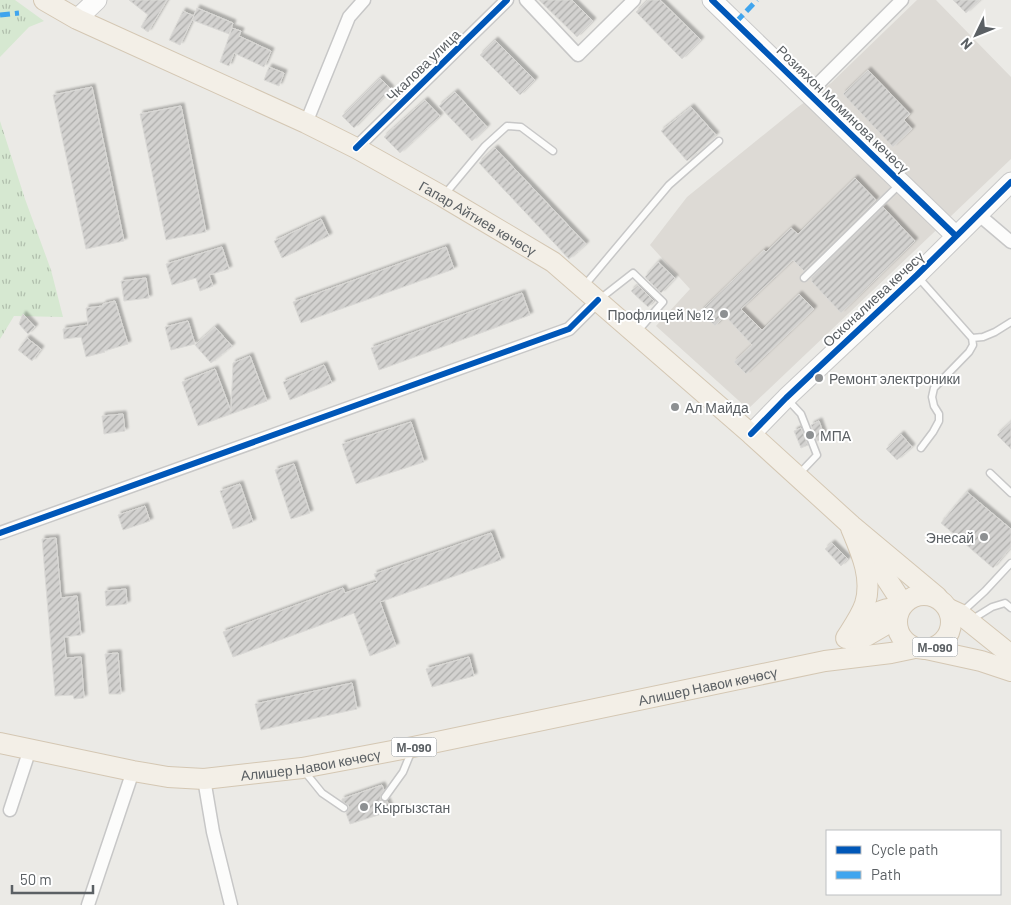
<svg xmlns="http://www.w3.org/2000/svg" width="1011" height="905" font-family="Barlow,sans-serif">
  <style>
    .education { fill: #dddad5 }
    .park { fill: url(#park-tufts) }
    .building { fill: url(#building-hatch); stroke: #dad9d6; filter: url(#shadow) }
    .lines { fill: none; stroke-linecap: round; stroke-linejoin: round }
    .lane-casing { stroke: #c7c7c7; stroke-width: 9 }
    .street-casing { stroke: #c7c7c7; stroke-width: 15 }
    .secondary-casing { stroke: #c8c8c8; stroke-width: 21 }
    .primary-casing { stroke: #d4c7b3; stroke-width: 22 }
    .lane { stroke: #fcfcfb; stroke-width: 6 }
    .street { stroke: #fcfcfb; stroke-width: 12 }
    .secondary { stroke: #fcfcfb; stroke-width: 19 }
    .primary { stroke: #f3efe7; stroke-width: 20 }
    .quiet { stroke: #40a5ee; stroke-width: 5; stroke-dasharray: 10 5; stroke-linecap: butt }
    .cycleway-casing { stroke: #fff; stroke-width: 9 }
    .cycleway { stroke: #0057b8; stroke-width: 6 }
    .poi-dot { fill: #8d9092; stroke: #fff; stroke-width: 2 }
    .labels { text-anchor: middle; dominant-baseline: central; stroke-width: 4; stroke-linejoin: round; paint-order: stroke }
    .shield { fill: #fff; stroke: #8c9092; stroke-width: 1 }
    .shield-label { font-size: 12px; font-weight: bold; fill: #5b6064 }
    .street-label { font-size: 14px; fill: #5b6064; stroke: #fff }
    .poi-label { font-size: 14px; fill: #5b6064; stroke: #fff; text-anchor: start }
  </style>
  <defs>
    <pattern id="park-tufts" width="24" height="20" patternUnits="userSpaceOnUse" patternTransform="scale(1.25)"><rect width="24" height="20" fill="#d6e8d1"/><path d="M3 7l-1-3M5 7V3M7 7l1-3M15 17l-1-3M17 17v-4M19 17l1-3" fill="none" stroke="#b1bfad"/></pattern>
    <pattern id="building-hatch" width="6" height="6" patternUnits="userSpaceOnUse" patternTransform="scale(1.25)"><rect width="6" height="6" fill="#d3d2d0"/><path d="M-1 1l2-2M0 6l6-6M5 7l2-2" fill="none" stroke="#aeaeac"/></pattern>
    <filter id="shadow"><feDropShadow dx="3" dy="-3" stdDeviation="1" flood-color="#0004"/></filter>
  </defs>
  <rect width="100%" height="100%" fill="#ebeae6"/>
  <path class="education" d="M917,0H936L1011,77V159L748,409L656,326L690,289L650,245L687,197L798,107L831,83Z"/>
  <path class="park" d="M0,0H15L44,21L29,27L0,57Z
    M0,121L25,199L51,270L63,317L14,316L0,339Z"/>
  <path class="building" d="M129,0H167L148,32L141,27L148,15Z
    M539,0H572L593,21L577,37Z
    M648,0H660L701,40L682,59L636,12Z
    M953,0H980L966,13Z
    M197,8L233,23L229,34L192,20Z
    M183,11L194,16L180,45L169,40Z
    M232,28L241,31L239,36L271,51L264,67L234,53L229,66L220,62Z
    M495,40L535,80L520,95L480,55Z
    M269,67L284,73L279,86L264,80Z
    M868,70L910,114L904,120L912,129L893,147L843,94Z
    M380,78L391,89L354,128L342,116Z
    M92,87L124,241L86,249L53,95Z
    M455,92L487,127L472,141L439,106Z
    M425,100L440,116L400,153L384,137Z
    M181,106L206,232L166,240L140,114Z
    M691,107L716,135L687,161L661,131Z
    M495,148L586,244L569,259L479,163Z
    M855,178L876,200L804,271L793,260L741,309L762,330L799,294L814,309L746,374L734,362L752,345L725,316L715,326L701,311L764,250L766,252L791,228L798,234Z
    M883,207L915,241L841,313L811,281L812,280L811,278Z
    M321,219L329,236L282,258L274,241Z
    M222,247L229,269L209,275L213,286L200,291L196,278L172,285L166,264Z
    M446,247L454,269L301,323L293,302Z
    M658,262L675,278L661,293L645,277Z
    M146,278L149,298L124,301L121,281Z
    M638,285L654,301L648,307L631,291Z
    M522,293L530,315L379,370L371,348Z
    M115,301L128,344L104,351L105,352L86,357L81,337L64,339L63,329L88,325L86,308L103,306V304Z
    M23,314L35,327L28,334L19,324Z
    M188,321L195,344L171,350L165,327Z
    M215,327L232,346L211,363L195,345Z
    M27,338L41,349L32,361L18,350Z
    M250,356L267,401L198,426L182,382L215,369L231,411L233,363Z
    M324,365L332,383L290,400L283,382Z
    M123,414L125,431L104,434L102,416Z
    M819,421L825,438L817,441L811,425Z
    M411,422L424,462L356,484L342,444Z
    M1011,422V449L997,435Z
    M801,428L808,445L801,448L794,431Z
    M901,434L912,447L897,460L886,449Z
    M294,464L310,513L291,519L275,470Z
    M240,484L253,522L233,529L220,491Z
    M967,492L1011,529V547L993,568L941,523Z
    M145,506L150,521L123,530L118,515Z
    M491,533L501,560L380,602L396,646L370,656L354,613L233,657L223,632L343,588L345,593L377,582L374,574Z
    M56,538L61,598L77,596L81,635L64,637L66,658L81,657L84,698L74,699L73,695L55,696L42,539Z
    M832,543L848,559L841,566L825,549Z
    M126,589L127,604L106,606L105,591Z
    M118,653L121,694H109L105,654Z
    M469,657L474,676L432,687L426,669Z
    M352,683L357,709L261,730L255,704Z
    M382,785L384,790L381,795L380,799L383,801H387L391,811L350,824L346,813L348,810L349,806L342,801V799Z"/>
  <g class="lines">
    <defs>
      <path id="lane" d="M445,194L485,146L507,126L521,127L553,151
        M918,277L972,338L973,345L969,352L934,388L932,397L934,406L939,414V421L933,432L921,448
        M804,278L900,184
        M584,286L669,185L719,141
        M601,298L633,273L663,302L637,332
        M972,338L983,337L995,332L1011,322
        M788,400L801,414L817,455L799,474
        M990,473L1011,493
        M962,612L985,591L1011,563
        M971,620L992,607L1005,603L1011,608
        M305,772L322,793L344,808
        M385,797L403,772L412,750"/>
      <path id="street" d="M526,0L578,55L634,0
        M809,93L902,0
        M306,123L349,17L364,0
        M356,148L507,0
        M978,214L1011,242
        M0,533L569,329L598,300
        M204,779L213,832L231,905
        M10,810L30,749
        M88,905L133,771"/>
      <path id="secondary" d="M712,0L956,236
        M77,19L97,0
        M751,434L786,398L917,275L1011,182"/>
      <g id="primary">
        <path id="s1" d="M44,0L77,19L306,123L356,148L442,196L553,262L751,434L852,526L937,597"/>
        <path d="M864,544L903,604"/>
        <circle cx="924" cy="622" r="27"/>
        <path d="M949,609L960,614L1011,655"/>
        <path d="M855,630C869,617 880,607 900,608"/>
        <path d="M846,638C853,627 861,616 865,604C873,578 861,552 851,528"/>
        <path d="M854,643L897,618"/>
        <path d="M926,649L981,661L1011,671"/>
        <path id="s2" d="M0,743L133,771L168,777L204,779L302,768L413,747L825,661L891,653L915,648"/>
      </g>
    </defs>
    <use href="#lane" class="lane-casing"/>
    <use href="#street" class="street-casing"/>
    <use href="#secondary" class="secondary-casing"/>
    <use href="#primary" class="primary-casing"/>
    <use href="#lane" class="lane"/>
    <use href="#street" class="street"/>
    <use href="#secondary" class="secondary"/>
    <use href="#primary" class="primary"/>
    <path class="quiet" d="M0,15L19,13
      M736,22L757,0"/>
    <defs>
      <path id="cycleway" d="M712,0L956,236
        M356,148L507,0
        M751,434L786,398L917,275L1011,182
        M0,533L569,329L598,300"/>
    </defs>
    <use href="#cycleway" class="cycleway-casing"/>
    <use href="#cycleway" class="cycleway"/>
  </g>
  <g class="poi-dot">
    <circle cx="724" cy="314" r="5"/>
    <circle cx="819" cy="378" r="5"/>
    <circle cx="675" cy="407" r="5"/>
    <circle cx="810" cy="435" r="5"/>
    <circle cx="984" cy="537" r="5"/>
    <circle cx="364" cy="807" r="5"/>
  </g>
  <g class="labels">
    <g class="shield">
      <rect x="912.5" y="637.5" width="45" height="19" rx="4"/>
      <rect x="391.5" y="737.5" width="45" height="19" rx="4"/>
    </g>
    <g class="shield-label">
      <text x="935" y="647">М-090</text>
      <text x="414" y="747">М-090</text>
    </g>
    <g class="street-label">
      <text transform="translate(423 65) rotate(-44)">Чкалова улица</text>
      <text transform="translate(843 109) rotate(44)">Розияхон Моминова көчөсү</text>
      <text stroke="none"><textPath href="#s1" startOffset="486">Гапар Айтиев көчөсү</textPath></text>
      <text transform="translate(873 299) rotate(-43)">Осконалиева көчөсү</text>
      <text stroke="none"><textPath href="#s2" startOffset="720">Алишер Навои көчөсү</textPath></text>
      <text stroke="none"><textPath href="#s2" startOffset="315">Алишер Навои көчөсү</textPath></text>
    </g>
    <g class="poi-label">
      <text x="714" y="314" text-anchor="end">Профлицей №12</text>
      <text x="829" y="378">Ремонт электроники</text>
      <text x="685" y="407">Ал Майда</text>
      <text x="820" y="435">МПА</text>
      <text x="974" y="537" text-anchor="end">Энесай</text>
      <text x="374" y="807">Кыргызстан</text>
    </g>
  </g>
  <rect x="826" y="830" width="175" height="65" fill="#ffffff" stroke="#bdbfc1"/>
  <rect x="836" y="846" width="25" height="8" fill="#0057b8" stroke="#bdbfc1"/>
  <text x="871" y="855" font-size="15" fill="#5b6064">Cycle path</text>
  <rect x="836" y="871" width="25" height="8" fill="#40a5ee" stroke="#bdbfc1"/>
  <text x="871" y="880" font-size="15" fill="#5b6064">Path</text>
  <g transform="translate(976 35) rotate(227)" stroke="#ffffff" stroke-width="4" paint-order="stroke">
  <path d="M0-4L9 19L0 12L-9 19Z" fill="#5b6064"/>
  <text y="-8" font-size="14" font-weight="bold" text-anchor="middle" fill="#5b6064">N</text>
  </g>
  <path d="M12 885v8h81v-8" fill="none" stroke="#5b6064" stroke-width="2.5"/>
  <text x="20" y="885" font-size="15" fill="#5b6064" stroke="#ffffff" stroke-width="4" paint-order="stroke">50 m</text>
</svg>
